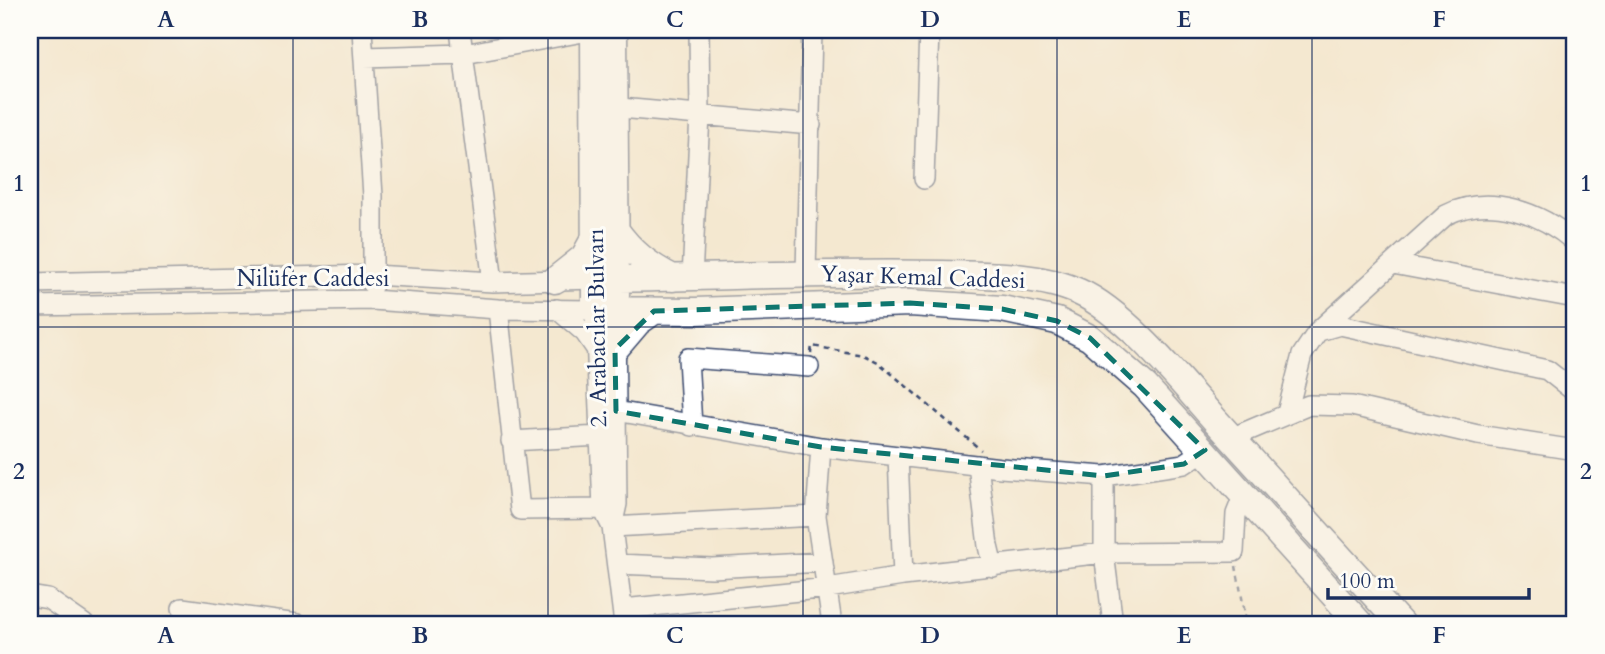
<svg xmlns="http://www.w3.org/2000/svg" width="1605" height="654" font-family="Cardo,serif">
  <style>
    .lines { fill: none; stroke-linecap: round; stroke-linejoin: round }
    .minor-casing { stroke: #3c4b6f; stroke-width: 22 }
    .major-casing { stroke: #3c4b6f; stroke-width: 29 }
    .path { stroke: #3c4b6f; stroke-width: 2.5; stroke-dasharray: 5 5; stroke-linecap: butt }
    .minor { stroke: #fff; stroke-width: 19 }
    .major { stroke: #fff; stroke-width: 26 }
    .marked { fill: none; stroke: #0f766e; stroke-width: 5; stroke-dasharray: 14 9; stroke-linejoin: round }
    .grid { fill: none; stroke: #1b2f5e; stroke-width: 2; stroke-opacity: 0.55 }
    .labels { text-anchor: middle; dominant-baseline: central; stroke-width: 6; stroke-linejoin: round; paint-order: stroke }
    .street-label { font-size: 23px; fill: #1b2f5e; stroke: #fdfcf7 }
    .neatline { fill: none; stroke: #1b2f5e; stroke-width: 2.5 }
    .grid-label { font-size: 23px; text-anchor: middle; font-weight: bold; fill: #1b2f5e }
  </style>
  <rect width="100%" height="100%" fill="#fdfcf7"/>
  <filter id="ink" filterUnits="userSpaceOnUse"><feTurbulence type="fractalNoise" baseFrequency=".0143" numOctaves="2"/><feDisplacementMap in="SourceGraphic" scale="14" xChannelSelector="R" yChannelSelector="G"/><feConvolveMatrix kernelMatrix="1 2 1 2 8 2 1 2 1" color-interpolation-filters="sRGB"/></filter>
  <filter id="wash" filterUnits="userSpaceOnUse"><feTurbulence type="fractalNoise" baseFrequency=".00686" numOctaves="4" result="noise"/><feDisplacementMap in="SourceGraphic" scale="28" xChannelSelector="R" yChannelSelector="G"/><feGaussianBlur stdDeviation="1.57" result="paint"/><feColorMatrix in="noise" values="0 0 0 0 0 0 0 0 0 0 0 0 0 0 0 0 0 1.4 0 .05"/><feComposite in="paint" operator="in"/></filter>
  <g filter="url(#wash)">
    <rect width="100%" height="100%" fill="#f4e8d0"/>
  </g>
  <g filter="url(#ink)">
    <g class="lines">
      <defs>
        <path id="minor" d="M362,30L373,196V285
          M460,30L493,282
          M364,57L464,54L594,30
          M620,108L811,125
          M924,179L929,30
          M1393,264L1575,298
          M806,272L812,30
          M692,278L700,115L699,30
          M30,283L373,275L493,282L595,279
          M30,306L372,300L498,309L595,310L603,509L612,527L624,624
          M498,309L520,510L603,509
          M557,309L585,333L596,349
          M1319,331L1340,325L1547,370L1575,392
          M616,411L821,447L1001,468L1104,476L1184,464L1205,450
          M1287,413L1302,355L1318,331L1446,215C1489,193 1540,212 1575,242
          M692,426L688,358L809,367
          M1231,438L1309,405L1352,406L1478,435L1575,450
          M511,441L600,436
          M821,447L816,516L832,624
          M898,456L903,576
          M978,465L988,546L993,567
          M1104,476V553L1113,624
          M612,527L617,504L615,311
          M612,527L816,516
          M617,564L712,568L823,562
          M30,596L48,599L84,624
          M182,608L297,624
          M623,609L828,588L903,576L1104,553L1234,552L1236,514L1244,494"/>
        <path id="major" d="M594,30L595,310L696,311L910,303L1002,309L1057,321L1090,338L1145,386L1360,624
          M614,30L616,295
          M615,229C631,252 649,266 673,278
          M595,279C711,278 827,271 943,274C985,275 1040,274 1079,292C1126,313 1181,382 1216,421C1278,489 1339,557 1401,624
          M555,280L584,257L595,237
          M615,349L638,322L654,311"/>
      </defs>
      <use href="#minor" class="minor-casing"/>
      <use href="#major" class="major-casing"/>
      <path class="path" d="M811,353L812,346L863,355L878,362L981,450
        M1236,566L1247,624"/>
      <use href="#minor" class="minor"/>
      <use href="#major" class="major"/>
    </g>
  </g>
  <path d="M0 0H1605V654H0ZM910,303L1002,309L1057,321L1090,338L1205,450L1184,464L1104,476L821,447L616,411L615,349L654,311Z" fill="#f4e8d0" fill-opacity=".55" fill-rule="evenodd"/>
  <path class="marked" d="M910,303L1002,309L1057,321L1090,338L1205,450L1184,464L1104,476L821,447L616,411L615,349L654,311Z"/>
  <path class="grid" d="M293,30V624M548,30V624M803,30V624M1057,30V624M1312,30V624M30,327H1575"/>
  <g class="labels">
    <g class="street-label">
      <text transform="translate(923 277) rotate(2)">Yaşar Kemal Caddesi</text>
      <text x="313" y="278">Nilüfer Caddesi</text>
      <text transform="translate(597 328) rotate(-91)">2. Arabacılar Bulvarı</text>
    </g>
  </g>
  <rect width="1605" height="654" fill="none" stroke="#fdfcf7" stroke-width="77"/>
  <path d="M1328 588v10h201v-10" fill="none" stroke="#1b2f5e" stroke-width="3.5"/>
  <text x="1339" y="588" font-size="21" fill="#1b2f5e" stroke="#fdfcf7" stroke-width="5" paint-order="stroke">100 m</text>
  <rect x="38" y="38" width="1528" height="578" class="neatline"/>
  <g class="grid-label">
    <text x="166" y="27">A</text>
    <text x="420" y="27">B</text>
    <text x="675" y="27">C</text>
    <text x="930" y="27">D</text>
    <text x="1184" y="27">E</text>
    <text x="1439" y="27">F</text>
    <text x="19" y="191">1</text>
    <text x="1586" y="191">1</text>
    <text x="19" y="479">2</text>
    <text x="1586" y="479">2</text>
    <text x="166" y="643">A</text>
    <text x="420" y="643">B</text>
    <text x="675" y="643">C</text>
    <text x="930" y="643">D</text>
    <text x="1184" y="643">E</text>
    <text x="1439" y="643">F</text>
  </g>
</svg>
